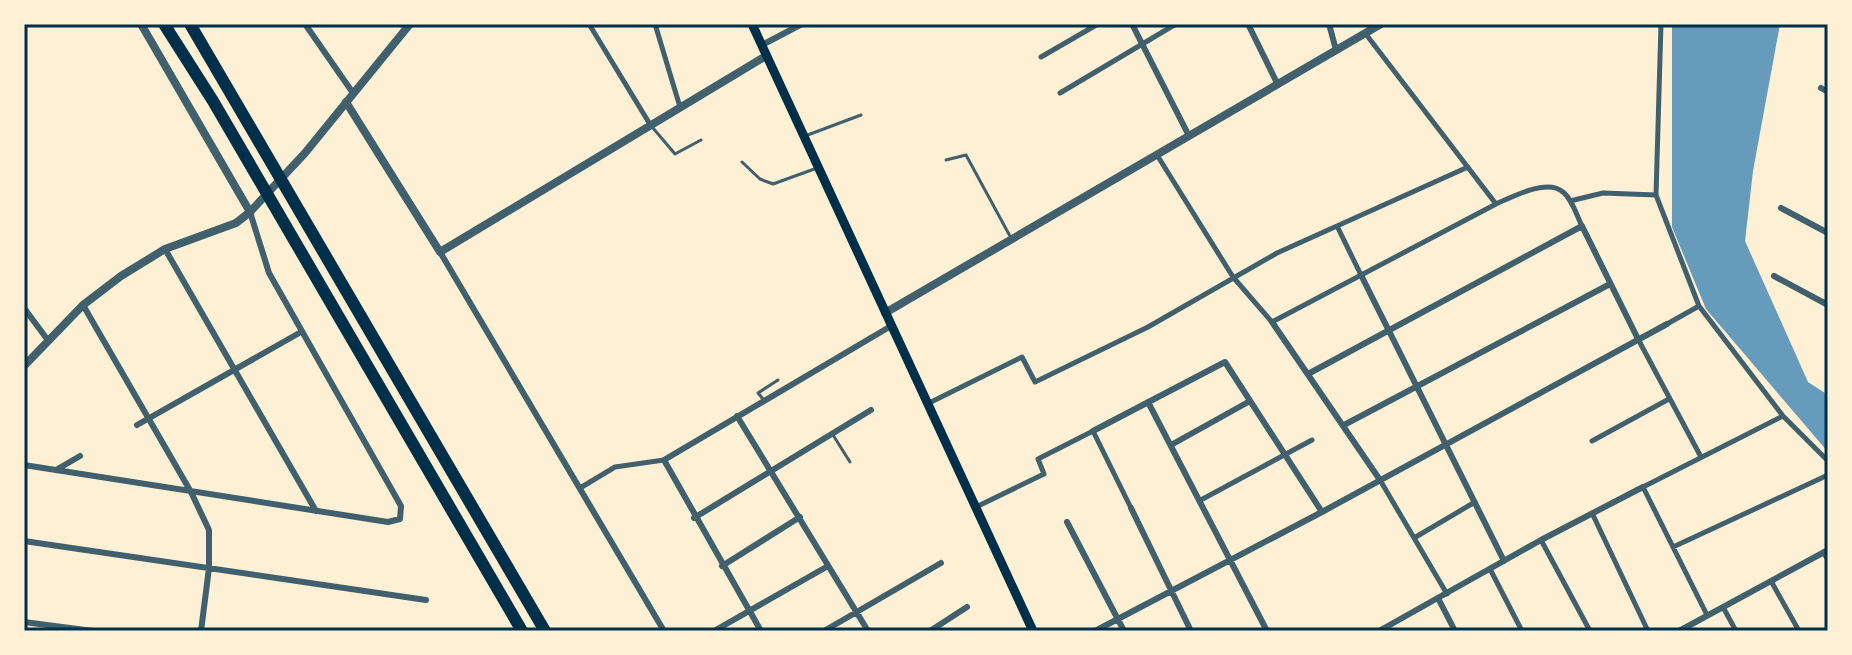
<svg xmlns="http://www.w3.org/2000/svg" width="1852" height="655" font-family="'PT Sans',sans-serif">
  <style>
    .water { fill: #669bbc }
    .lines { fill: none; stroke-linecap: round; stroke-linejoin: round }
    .service { stroke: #3f606c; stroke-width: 3 }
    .pedestrian { stroke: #3f606c; stroke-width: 5 }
    .minor { stroke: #3f606c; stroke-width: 6 }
    .tertiary { stroke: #3f606c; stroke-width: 8 }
    .secondary { stroke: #003049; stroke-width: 9 }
    .motorway { stroke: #003049; stroke-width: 12 }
    .neatline { fill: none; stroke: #003049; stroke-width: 3 }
  </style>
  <rect width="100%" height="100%" fill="#fdf0d5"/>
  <path class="water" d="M1672,24H1780L1753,171L1745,241L1808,382L1828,395V452L1706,309L1672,227Z"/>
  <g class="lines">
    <path class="service" d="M653,128L675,154L701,140
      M805,136L861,115
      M946,160L966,155L1011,238
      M742,162L760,179L773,184L817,168
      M763,399L758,393L778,380
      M833,435L850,462"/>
    <path class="pedestrian" d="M589,24L651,126
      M655,24L680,107
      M1661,24L1656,195L1699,306
      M1365,33L1496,204
      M1041,57L1098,24
      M1060,93L1176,24
      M1157,155L1233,277L1272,322L1496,204C1512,197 1547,178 1563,192C1572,199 1577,216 1582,226
      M1570,201L1603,193L1656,195
      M1337,226L1361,275
      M1667,324L1699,306L1783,416L1828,461
      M1638,339L1701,457
      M927,404L1022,357L1035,382L1148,327L1277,253L1468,167
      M1592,441L1669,399
      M1380,480L1447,594
      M580,488L615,467L664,460
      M1199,501L1312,440
      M976,507L1044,474L1038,459L1093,431L1131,508
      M1592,513L1648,631
      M1414,538L1475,502
      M1541,540L1590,631
      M1673,547L1828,475
      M1823,552L1828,560
      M1490,569L1522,631
      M1771,581L1799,631
      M1723,607L1736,631
      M1707,615L1643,487L1783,416"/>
    <path class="minor" d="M305,24L353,93
      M1132,24L1189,136
      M1248,24L1278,85
      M1329,24L1336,50
      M762,45L802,24
      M1821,88L1828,92
      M1781,208L1828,233
      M165,249L316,511
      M440,252L664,631
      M1361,275L1504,561
      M1774,276L1828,305
      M83,305L191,492L209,530V568L201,631
      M24,308L47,339
      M1272,322L1380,480
      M1308,374L1582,226L1638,339
      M1148,402L1267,631
      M737,416L868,631
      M137,425L301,332
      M1344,425L1610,284
      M1093,431L1225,362L1322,512
      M1171,445L1250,401
      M24,465L388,522L400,519L401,506L269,273L250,212
      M56,470L80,456
      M1131,508L1191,631
      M694,518L871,410
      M1067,522L1124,631
      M24,541L426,600
      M722,566L800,517
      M1438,598L1455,631
      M24,622L93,631
      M714,631L828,566
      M761,631L664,460L891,326
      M824,631L941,563
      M930,631L967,607
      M1095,631L1322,512L1667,324
      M1379,631L1541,540L1643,487
      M1679,631L1828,550"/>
    <path class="tertiary" d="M141,24L250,212
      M346,102L440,252L766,56
      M885,313L1381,24
      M24,366L83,305L121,276L165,249L236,223L250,212L305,153L410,24"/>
    <path class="secondary" d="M752,24L1033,631"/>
    <path class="motorway" d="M164,24L213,101L522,631
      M190,24L545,631"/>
  </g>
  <rect width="1852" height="655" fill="none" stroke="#fdf0d5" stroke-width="52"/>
  <rect x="26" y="26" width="1800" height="603" class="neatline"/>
</svg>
